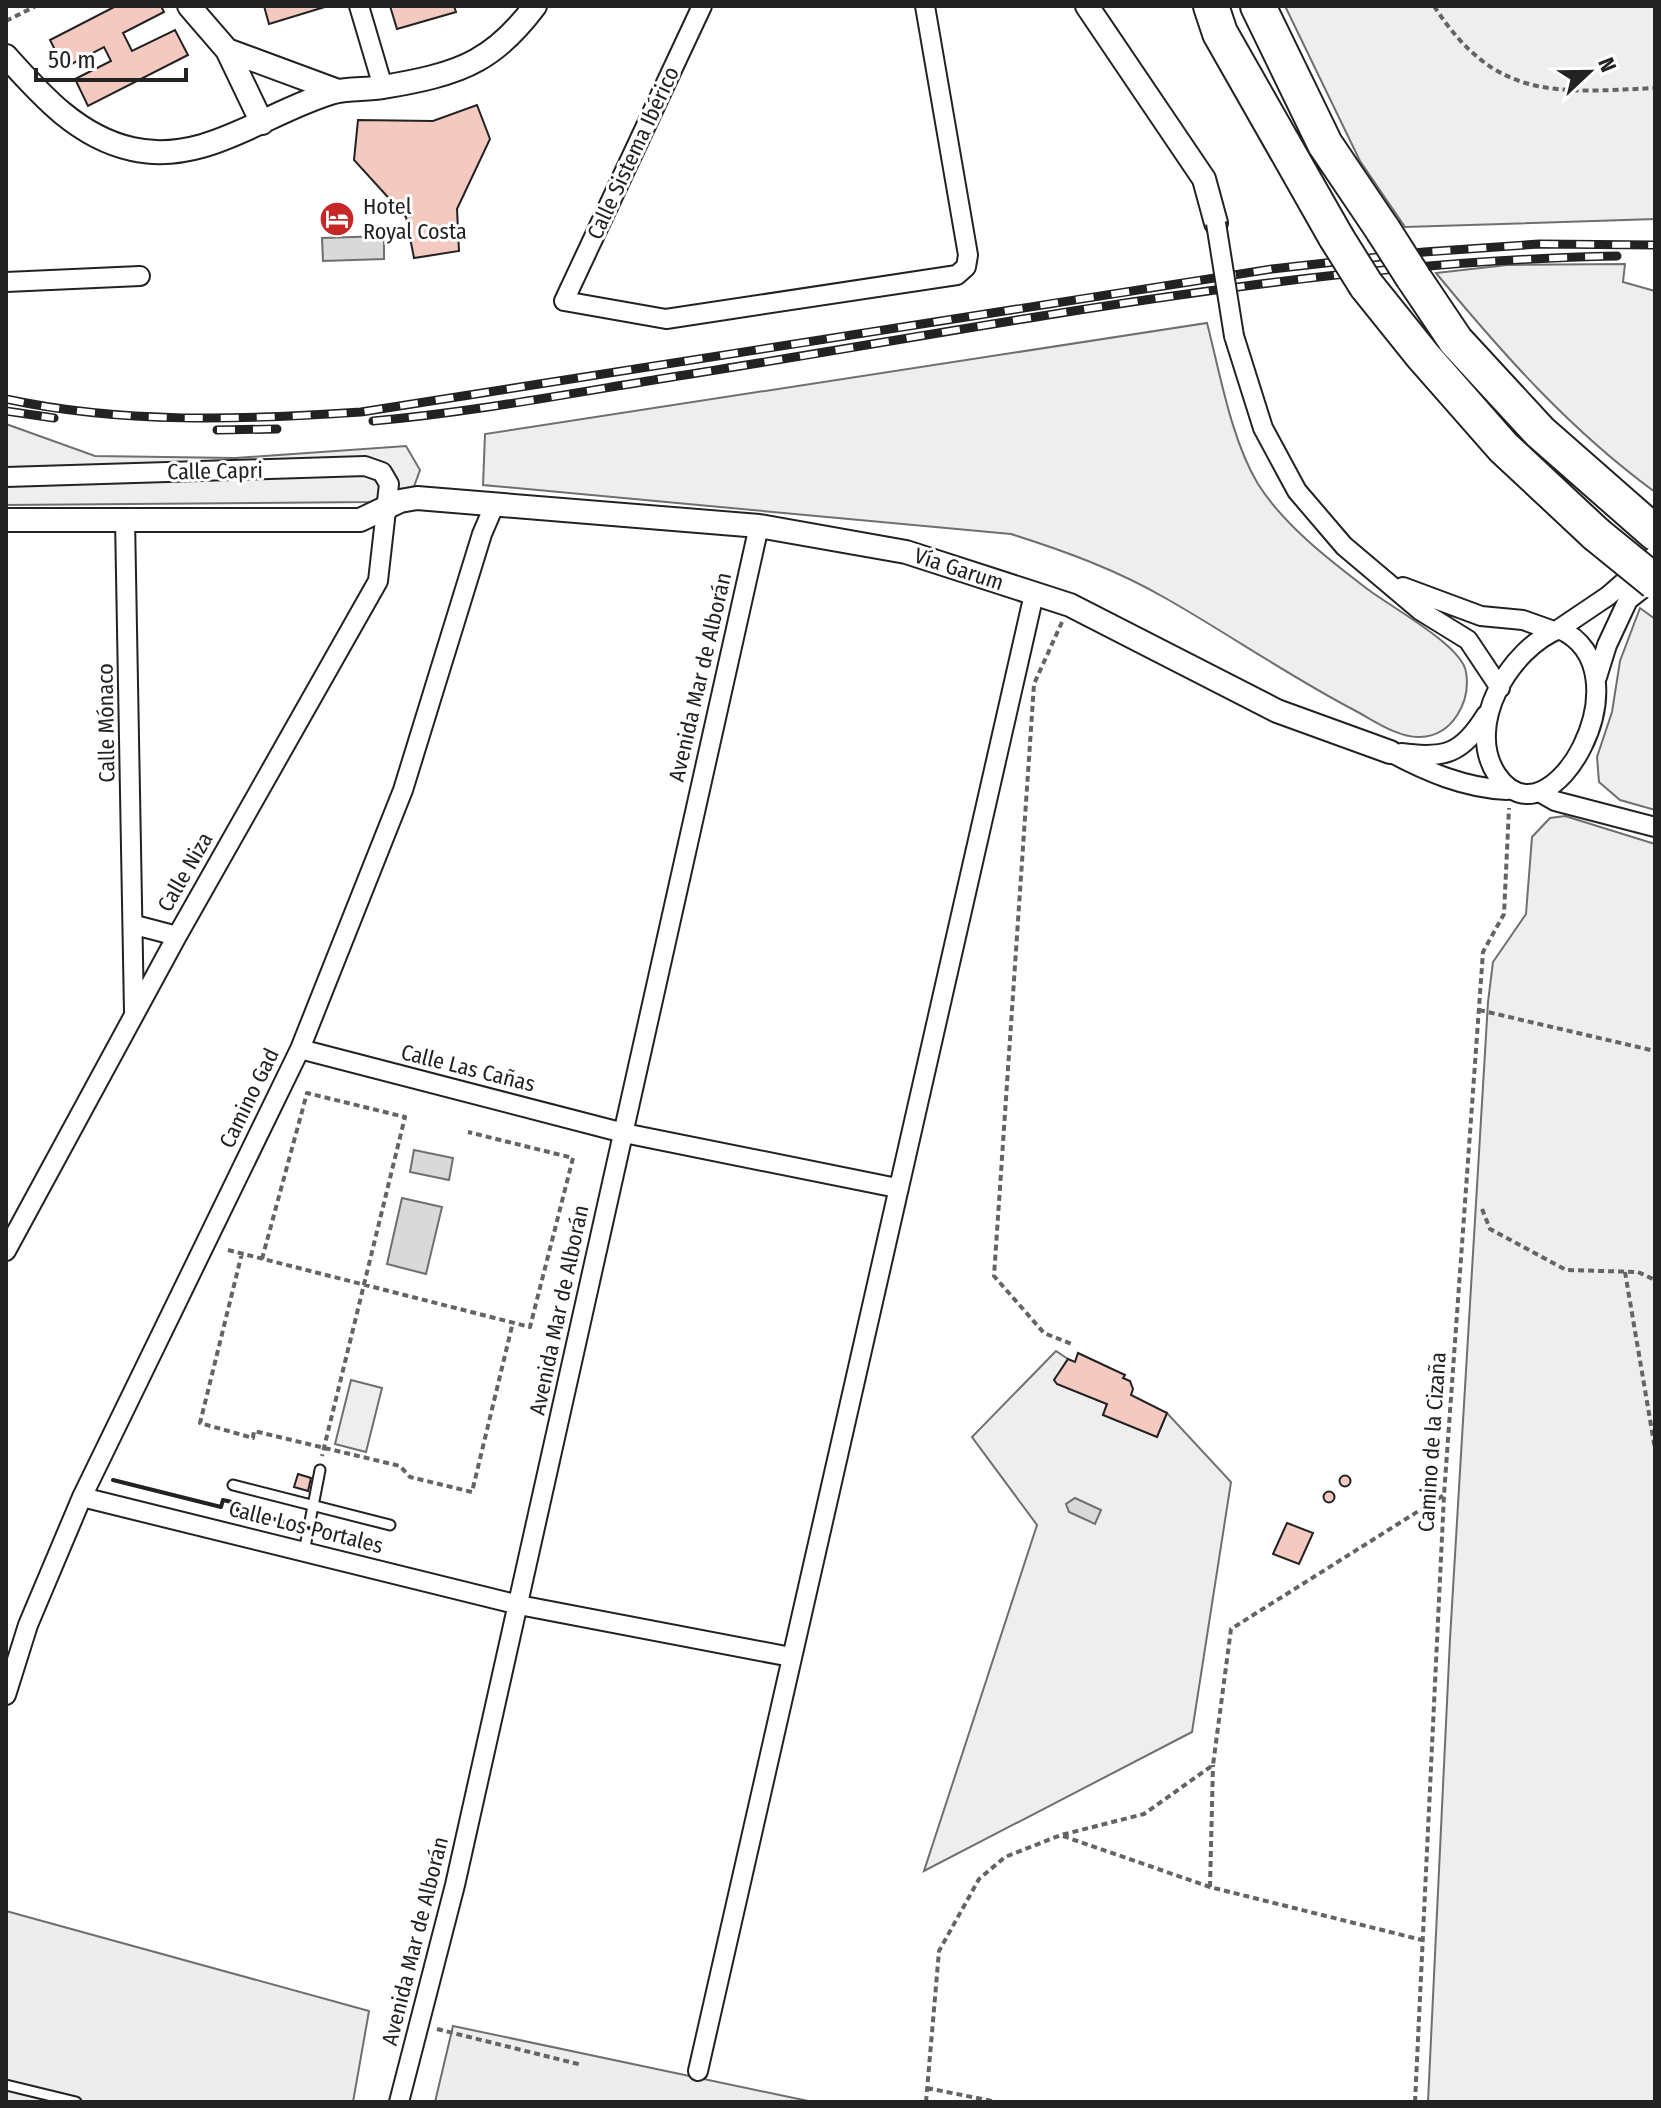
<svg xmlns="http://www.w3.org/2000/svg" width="1661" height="2108" font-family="'Fira Sans Condensed',sans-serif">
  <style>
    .green { fill: #eee; stroke: #6f6f6f; stroke-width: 2 }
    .parking { fill: #ededed; stroke: #6f6f6f; stroke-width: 2 }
    .water { fill: #d9d9d9; stroke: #6f6f6f; stroke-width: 2 }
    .building { fill: #f3c9c0; stroke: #222; stroke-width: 2 }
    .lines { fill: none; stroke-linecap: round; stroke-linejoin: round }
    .service-casing { stroke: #222; stroke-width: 13 }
    .minor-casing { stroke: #222; stroke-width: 22 }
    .tertiary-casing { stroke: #222; stroke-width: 26 }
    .motorway-casing { stroke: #222; stroke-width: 38 }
    .path { stroke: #646464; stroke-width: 4; stroke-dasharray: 6 4; stroke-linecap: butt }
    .service { stroke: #fff; stroke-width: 9 }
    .minor { stroke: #fff; stroke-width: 18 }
    .tertiary { stroke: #fff; stroke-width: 22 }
    .motorway { stroke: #fff; stroke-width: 34 }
    .rail-casing { stroke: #222; stroke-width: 9 }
    .rail { stroke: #fff; stroke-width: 6; stroke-dasharray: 18; stroke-linecap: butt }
    .minor-bridge-casing { stroke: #222; stroke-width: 22; stroke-linecap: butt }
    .motorway-bridge-casing { stroke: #222; stroke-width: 38; stroke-linecap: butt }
    .minor-bridge { stroke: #fff; stroke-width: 18 }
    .motorway-bridge { stroke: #fff; stroke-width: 34 }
    .wall { stroke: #222; stroke-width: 4 }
    .labels { text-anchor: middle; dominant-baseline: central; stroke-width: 6; stroke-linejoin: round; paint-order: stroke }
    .street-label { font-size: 22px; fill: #222; stroke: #fff }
    .poi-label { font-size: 22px; fill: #222; stroke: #fff; text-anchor: start }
  </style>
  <rect width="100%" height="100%" fill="#fff"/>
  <path class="green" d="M1285,6H1655V219L1405,227L1360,161Z
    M1625,264L1623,282L1655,291V492C1570,430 1502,353 1436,273L1507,265Z
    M1207,323C1220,373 1231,439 1258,484C1284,525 1328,559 1366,588C1389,606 1462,645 1466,672C1471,701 1453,736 1420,737C1398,738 1373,720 1354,710C1289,676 1230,635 1167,599C1117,570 1065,551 1011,534L483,485L485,434Z
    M6,424L95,456L235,458L406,446L420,470L412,492L371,502L6,505Z
    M1640,608L1655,619V810L1620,800L1599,782L1597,757L1612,712L1620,661Z
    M1565,816L1655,844V2102H1428L1450,1639L1488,1002L1493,962L1526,914L1532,837L1550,818Z
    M1056,1351L1068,1359L1055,1380L1057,1384L1107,1404L1103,1415L1157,1437L1167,1413L1231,1482L1192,1732L924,1871L1037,1525L972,1437Z
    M351,1380L382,1388L366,1452L335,1444Z"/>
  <path class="parking" d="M6,1911L369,2011L353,2102H6Z
    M453,2026L813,2102H435Z"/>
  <path class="water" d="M384,236V259L323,261L322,238Z
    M414,1150L453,1158L449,1180L410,1172Z
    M402,1198L442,1207L426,1274L387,1264Z
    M1075,1498L1101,1510L1095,1524L1069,1512L1066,1504Z"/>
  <path class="building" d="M116,6H161L164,12L123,33L132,51L175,30L188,55L88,106L75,79L111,61L104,47L64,68L50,40Z
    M264,6H328L269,24Z
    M390,6H454L456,12L397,29Z
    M477,105L490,139L457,209L459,251L414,258L406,217L354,160L358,120L433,121Z
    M1078,1353L1125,1375L1123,1378L1130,1381L1133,1389L1131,1395L1167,1413L1157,1437L1103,1415L1107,1404L1057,1384L1054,1380L1068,1359L1075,1362Z
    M298,1474L311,1478L308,1491L294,1487Z
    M1339.5 1481a5.5 5.5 0 1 1 11 0a5.5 5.5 0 1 1-11 0Z
    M1323.5 1497a5.5 5.5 0 1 1 11 0a5.5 5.5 0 1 1-11 0Z
    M1287,1523L1313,1533L1299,1564L1273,1554Z"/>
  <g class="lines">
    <defs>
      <path id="service" d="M233,1485L390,1525
        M304,1552L320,1470
        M6,2085L76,2102"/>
      <path id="minor" d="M359,6L383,87
        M702,6L564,301L666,319L957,275L966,267L968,255L925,6
        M6,282L140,276
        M1234,336L1263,428L1297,491L1344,546L1421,611L1468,640L1500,688
        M6,477L365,466L382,472L389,484L378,581L177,936L6,1251
        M125,519L134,1012
        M1403,587L1481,616L1523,620L1554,631
        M1559,629C1651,669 1550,853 1497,775C1464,725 1510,649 1559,629Z
        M1559,629L1608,596L1655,555
        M1597,677L1607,645L1628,600L1655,579
        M1390,752C1427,772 1465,788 1507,790
        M1401,753C1445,759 1462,754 1486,715
        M1541,793L1555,801L1655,827
        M135,925L177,936
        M300,1049L624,1133L897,1188
        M82,1497L519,1605L791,1657
        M6,1695L28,1625L82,1497L300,1049L403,790L482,534L494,506
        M698,2071L1034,594
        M399,2102L455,1885L759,526"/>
      <path id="tertiary" d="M189,6L227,50L262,123
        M1087,6L1204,179L1216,223
        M227,50L338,91
        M6,56C41,95 78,137 132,149C205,166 267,111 334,92C350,88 367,90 383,87C413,82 451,75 477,60C499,48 520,26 535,6
        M6,520H360L400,501L417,498L759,526L906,552L1070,605L1277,711L1390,752"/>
      <path id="motorway" d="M1211,6L1220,33L1336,237
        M1258,6L1325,144L1383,230
        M1413,277L1456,341L1540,432L1655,533
        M1366,285L1423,356L1503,447L1596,534"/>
    </defs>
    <use href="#service" class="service-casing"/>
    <use href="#minor" class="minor-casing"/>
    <use href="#tertiary" class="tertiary-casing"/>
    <use href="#motorway" class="motorway-casing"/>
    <path class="path" d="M1434,6C1495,100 1554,93 1655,88
      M6,21L36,6
      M1062,622L1034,684L994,1276L1044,1333L1074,1345
      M1479,1010L1655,1051
      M1482,1209L1490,1229L1566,1270L1638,1272L1655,1280
      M228,1250L530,1327L573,1158L468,1132
      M242,1253L200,1423L253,1438L254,1431L400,1466L410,1477L472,1492L513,1322
      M262,1259L307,1093L405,1117L322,1456
      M1625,1272L1655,1449
      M1063,1836L1210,1887L1422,1940
      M1210,1887L1213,1765
      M437,2029L582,2065
      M927,2088L997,2102
      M926,2102L939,1951L979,1879L1005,1857L1061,1835L1144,1814L1213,1765L1231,1629L1444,1495
      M1415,2102L1444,1495L1483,952L1504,914L1509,808"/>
    <use href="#service" class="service"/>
    <use href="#minor" class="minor"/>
    <use href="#tertiary" class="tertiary"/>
    <use href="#motorway" class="motorway"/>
    <defs>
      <path id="rail" d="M6,399C122,424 243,420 361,412L1272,269L1424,252L1539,244L1655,245
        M6,411L54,418
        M373,421C473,412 573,393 672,377C984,328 1300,262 1617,256
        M217,430L277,429"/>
    </defs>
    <use href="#rail" class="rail-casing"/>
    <use href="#rail" class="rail"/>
    <defs>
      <path id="minor-bridge" d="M1216,223L1234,336"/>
      <path id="motorway-bridge" d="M1383,230L1413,277
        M1336,237L1366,285
        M1596,534L1655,582"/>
    </defs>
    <use href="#minor-bridge" class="minor-bridge-casing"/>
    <use href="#motorway-bridge" class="motorway-bridge-casing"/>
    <use href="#minor-bridge" class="minor-bridge"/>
    <use href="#motorway-bridge" class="motorway-bridge"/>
    <path class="wall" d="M113,1480L221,1507L223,1500L240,1504L238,1510L376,1545"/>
  </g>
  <defs>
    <symbol id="hotel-disc" viewBox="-11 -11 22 22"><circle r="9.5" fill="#c62828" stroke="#fff"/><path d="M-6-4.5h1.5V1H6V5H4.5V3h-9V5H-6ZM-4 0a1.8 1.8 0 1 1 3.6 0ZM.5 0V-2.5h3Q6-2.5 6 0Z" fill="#fff"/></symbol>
  </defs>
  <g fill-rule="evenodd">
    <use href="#hotel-disc" x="317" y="199" width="40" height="40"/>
  </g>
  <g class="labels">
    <g class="street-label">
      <text transform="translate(633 153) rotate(-65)">Calle Sistema Ibérico</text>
      <text transform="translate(215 471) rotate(-1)">Calle Capri</text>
      <text transform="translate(959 569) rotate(18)">Vía Garum</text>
      <text transform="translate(700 677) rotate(-77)">Avenida Mar de Alborán</text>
      <text transform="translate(106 723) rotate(-91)">Calle Mónaco</text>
      <text transform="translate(185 872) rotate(-60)">Calle Niza</text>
      <text transform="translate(468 1068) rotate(14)">Calle Las Cañas</text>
      <text transform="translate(249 1098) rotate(-64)">Camino Gad</text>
      <text transform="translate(559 1310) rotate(-78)">Avenida Mar de Alborán</text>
      <text transform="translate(1432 1442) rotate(-86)">Camino de la Cizaña</text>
      <text transform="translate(306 1527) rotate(14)">Calle Los Portales</text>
      <text transform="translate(415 1941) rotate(-76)">Avenida Mar de Alborán</text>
    </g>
    <g class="poi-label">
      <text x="363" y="206">Hotel<tspan x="363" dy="25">Royal Costa</tspan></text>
    </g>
  </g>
  <rect width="1661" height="2108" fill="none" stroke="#222222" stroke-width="16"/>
  <g transform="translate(1589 72) rotate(68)" stroke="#ffffff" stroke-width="6" paint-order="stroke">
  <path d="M0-6L14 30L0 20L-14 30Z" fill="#222222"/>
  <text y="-12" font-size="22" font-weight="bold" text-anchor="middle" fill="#222222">N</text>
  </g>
  <path d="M36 68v12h150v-12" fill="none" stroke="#222222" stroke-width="4"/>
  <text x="48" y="68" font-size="24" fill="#222222" stroke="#ffffff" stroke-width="6" paint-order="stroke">50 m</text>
</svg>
